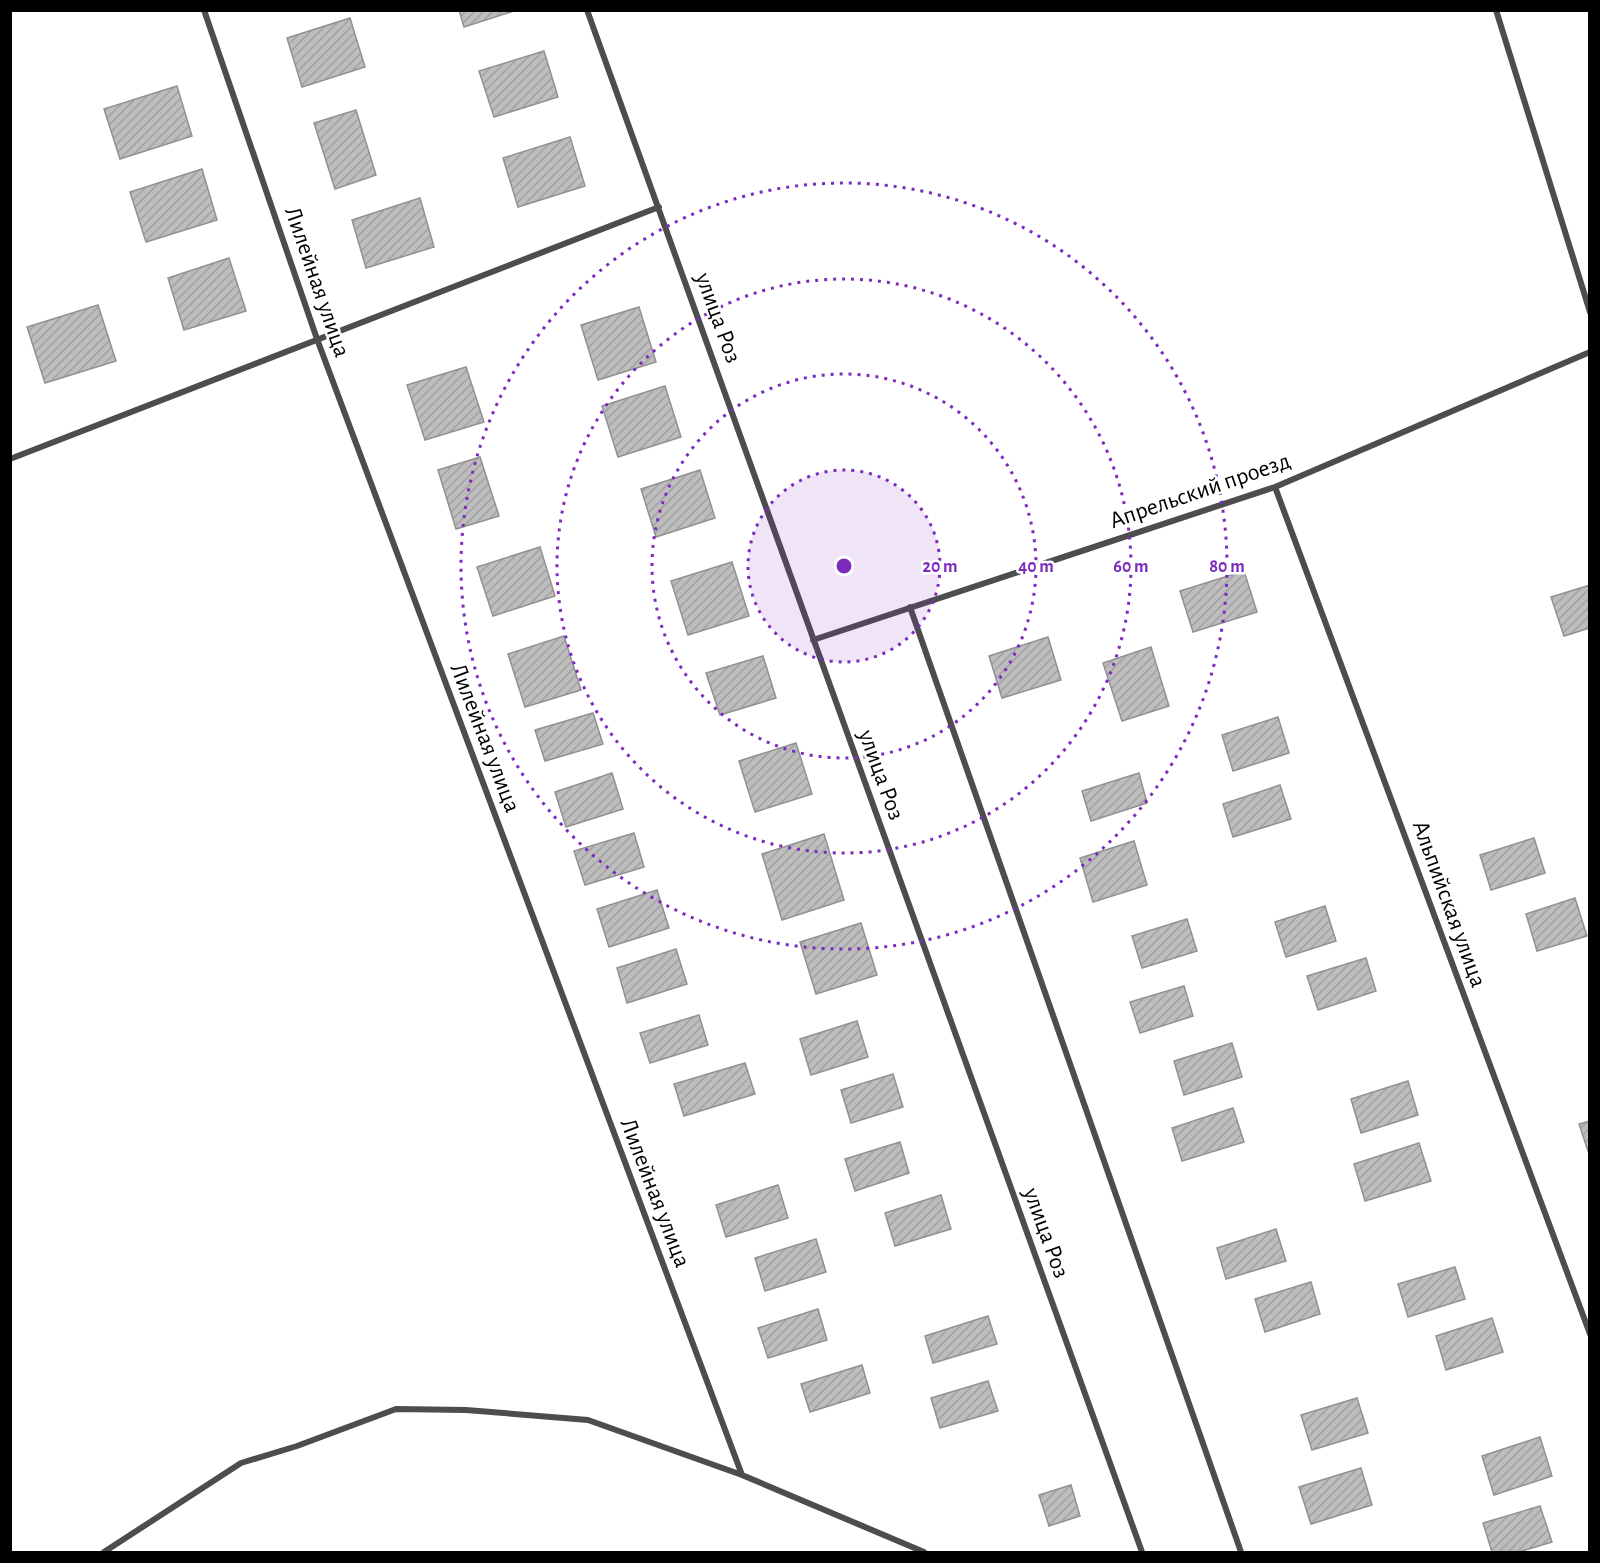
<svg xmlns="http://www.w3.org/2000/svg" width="1600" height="1563" font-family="'Alegreya Sans',sans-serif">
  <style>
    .building { fill: url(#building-hatch); stroke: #919191; stroke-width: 1.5 }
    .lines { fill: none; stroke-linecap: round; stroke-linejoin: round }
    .minor { stroke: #4d4d4d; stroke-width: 6 }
    .ring { fill: none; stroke: #7b2cbf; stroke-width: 3; stroke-dasharray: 3 6 }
    .labels { text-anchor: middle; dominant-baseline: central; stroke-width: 5; stroke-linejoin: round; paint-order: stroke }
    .street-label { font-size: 24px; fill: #000; stroke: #fff }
    .centre { fill: #7b2cbf; stroke: #fff; stroke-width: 3 }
    .ring-label { font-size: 18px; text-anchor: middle; font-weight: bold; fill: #7b2cbf; stroke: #fff; stroke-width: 5; stroke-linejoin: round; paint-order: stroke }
  </style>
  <defs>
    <pattern id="building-hatch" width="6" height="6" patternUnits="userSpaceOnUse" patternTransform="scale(1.5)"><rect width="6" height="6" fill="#bdbdbd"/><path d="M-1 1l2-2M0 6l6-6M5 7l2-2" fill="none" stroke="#a1a1a1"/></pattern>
  </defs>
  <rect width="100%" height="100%" fill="#fff"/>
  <path class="building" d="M459,10H517L464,27Z
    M350,18L365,67L302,87L287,38Z
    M544,51L558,97L494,117L479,71Z
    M177,86L192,136L120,159L104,109Z
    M356,110L376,175L335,189L314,123Z
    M570,137L585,186L518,207L503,158Z
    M202,169L217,220L146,242L130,192Z
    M420,198L434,247L366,268L352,220Z
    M229,258L246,311L184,330L168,278Z
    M98,305L116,361L45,383L27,327Z
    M639,307L656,362L598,380L581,325Z
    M466,367L484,422L425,440L407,385Z
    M665,386L681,437L618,457L602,406Z
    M480,457L499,516L456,529L438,470Z
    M700,470L715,518L656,537L641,489Z
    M540,547L555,596L493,616L477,567Z
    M732,562L749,616L688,635L671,581Z
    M1244,571L1257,612L1193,632L1180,591Z
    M1590,585V628L1564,636L1551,597Z
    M564,636L581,690L525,707L508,654Z
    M1048,637L1061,680L1002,698L989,656Z
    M1151,647L1169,706L1122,721L1103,663Z
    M763,656L776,698L720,715L706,673Z
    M593,713L603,744L545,761L535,730Z
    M1278,717L1289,753L1233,771L1222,735Z
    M796,743L812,794L755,812L739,761Z
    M612,773L623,809L566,827L555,792Z
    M1139,773L1147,803L1091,821L1082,791Z
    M1280,785L1291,819L1233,837L1223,804Z
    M634,833L644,867L585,885L574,851Z
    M824,834L844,900L782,920L762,854Z
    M1534,838L1545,873L1491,890L1480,855Z
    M1134,841L1147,885L1093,902L1080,858Z
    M657,890L669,928L609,947L597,909Z
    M1575,898L1587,936L1537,951L1526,914Z
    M1325,906L1336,941L1286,957L1275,922Z
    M1187,919L1197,951L1142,968L1132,936Z
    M861,923L877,975L816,994L800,942Z
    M676,949L687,984L627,1003L617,968Z
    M1366,958L1376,991L1318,1010L1307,976Z
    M1184,986L1193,1016L1140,1033L1130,1002Z
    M699,1015L708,1045L650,1063L640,1033Z
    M857,1021L868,1057L811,1075L800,1039Z
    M1232,1043L1242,1077L1184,1095L1174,1061Z
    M745,1063L755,1094L684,1116L674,1084Z
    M893,1074L903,1107L851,1123L841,1090Z
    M1408,1081L1418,1115L1361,1133L1351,1099Z
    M1233,1108L1244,1142L1182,1161L1172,1128Z
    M1590,1121V1157L1579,1124Z
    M900,1142L909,1173L855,1191L845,1159Z
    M1419,1143L1431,1181L1365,1201L1354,1164Z
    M778,1185L788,1218L726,1237L716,1205Z
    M941,1195L951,1229L895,1246L885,1213Z
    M1276,1229L1286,1261L1226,1279L1217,1248Z
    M816,1239L826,1272L765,1291L755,1258Z
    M1455,1267L1465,1299L1408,1317L1398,1284Z
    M1311,1282L1320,1314L1265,1332L1255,1299Z
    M818,1309L827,1340L768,1358L758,1328Z
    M988,1316L997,1344L933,1363L925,1336Z
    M1492,1318L1503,1352L1446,1370L1436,1336Z
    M862,1365L870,1393L810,1412L801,1384Z
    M988,1381L998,1411L940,1428L931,1398Z
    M1357,1398L1368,1433L1312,1450L1301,1415Z
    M1540,1437L1552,1476L1494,1495L1482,1456Z
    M1361,1468L1372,1505L1311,1524L1299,1487Z
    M1071,1485L1080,1516L1049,1526L1039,1495Z
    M1540,1506L1552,1542L1519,1552H1492L1483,1523Z"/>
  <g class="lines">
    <path class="minor" d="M204,10L317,339L742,1475
      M587,10L1142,1552
      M1496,10L1590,312
      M10,459L659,207
      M1275,487L1590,1334
      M910,607L1241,1552
      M813,640L1275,487L1590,352
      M104,1552L241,1463L297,1446L396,1409L466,1410L588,1420L742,1475L924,1552"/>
  </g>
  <circle cx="844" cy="566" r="96" fill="#7b2cbf" fill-opacity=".12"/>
  <g class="ring">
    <circle cx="844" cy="566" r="96"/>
    <circle cx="844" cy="566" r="192"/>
    <circle cx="844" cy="566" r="287"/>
    <circle cx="844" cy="566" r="383"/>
  </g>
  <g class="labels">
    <g class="street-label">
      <text transform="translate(317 282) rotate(71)">Лилейная улица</text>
      <text transform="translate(718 318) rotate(70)">улица Роз</text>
      <text transform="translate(1200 491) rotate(-19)">Апрельский проезд</text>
      <text transform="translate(485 738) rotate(69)">Лилейная улица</text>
      <text transform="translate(881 775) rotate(70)">улица Роз</text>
      <text transform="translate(1449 904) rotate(70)">Альпийская улица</text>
      <text transform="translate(655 1193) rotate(69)">Лилейная улица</text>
      <text transform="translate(1046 1233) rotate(70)">улица Роз</text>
    </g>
  </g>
  <circle cx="844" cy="566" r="9" class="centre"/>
  <g class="ring-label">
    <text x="940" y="572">20 m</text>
    <text x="1036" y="572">40 m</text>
    <text x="1131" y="572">60 m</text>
    <text x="1227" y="572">80 m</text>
  </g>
  <rect width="1600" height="1563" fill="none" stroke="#000000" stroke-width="24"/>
</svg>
